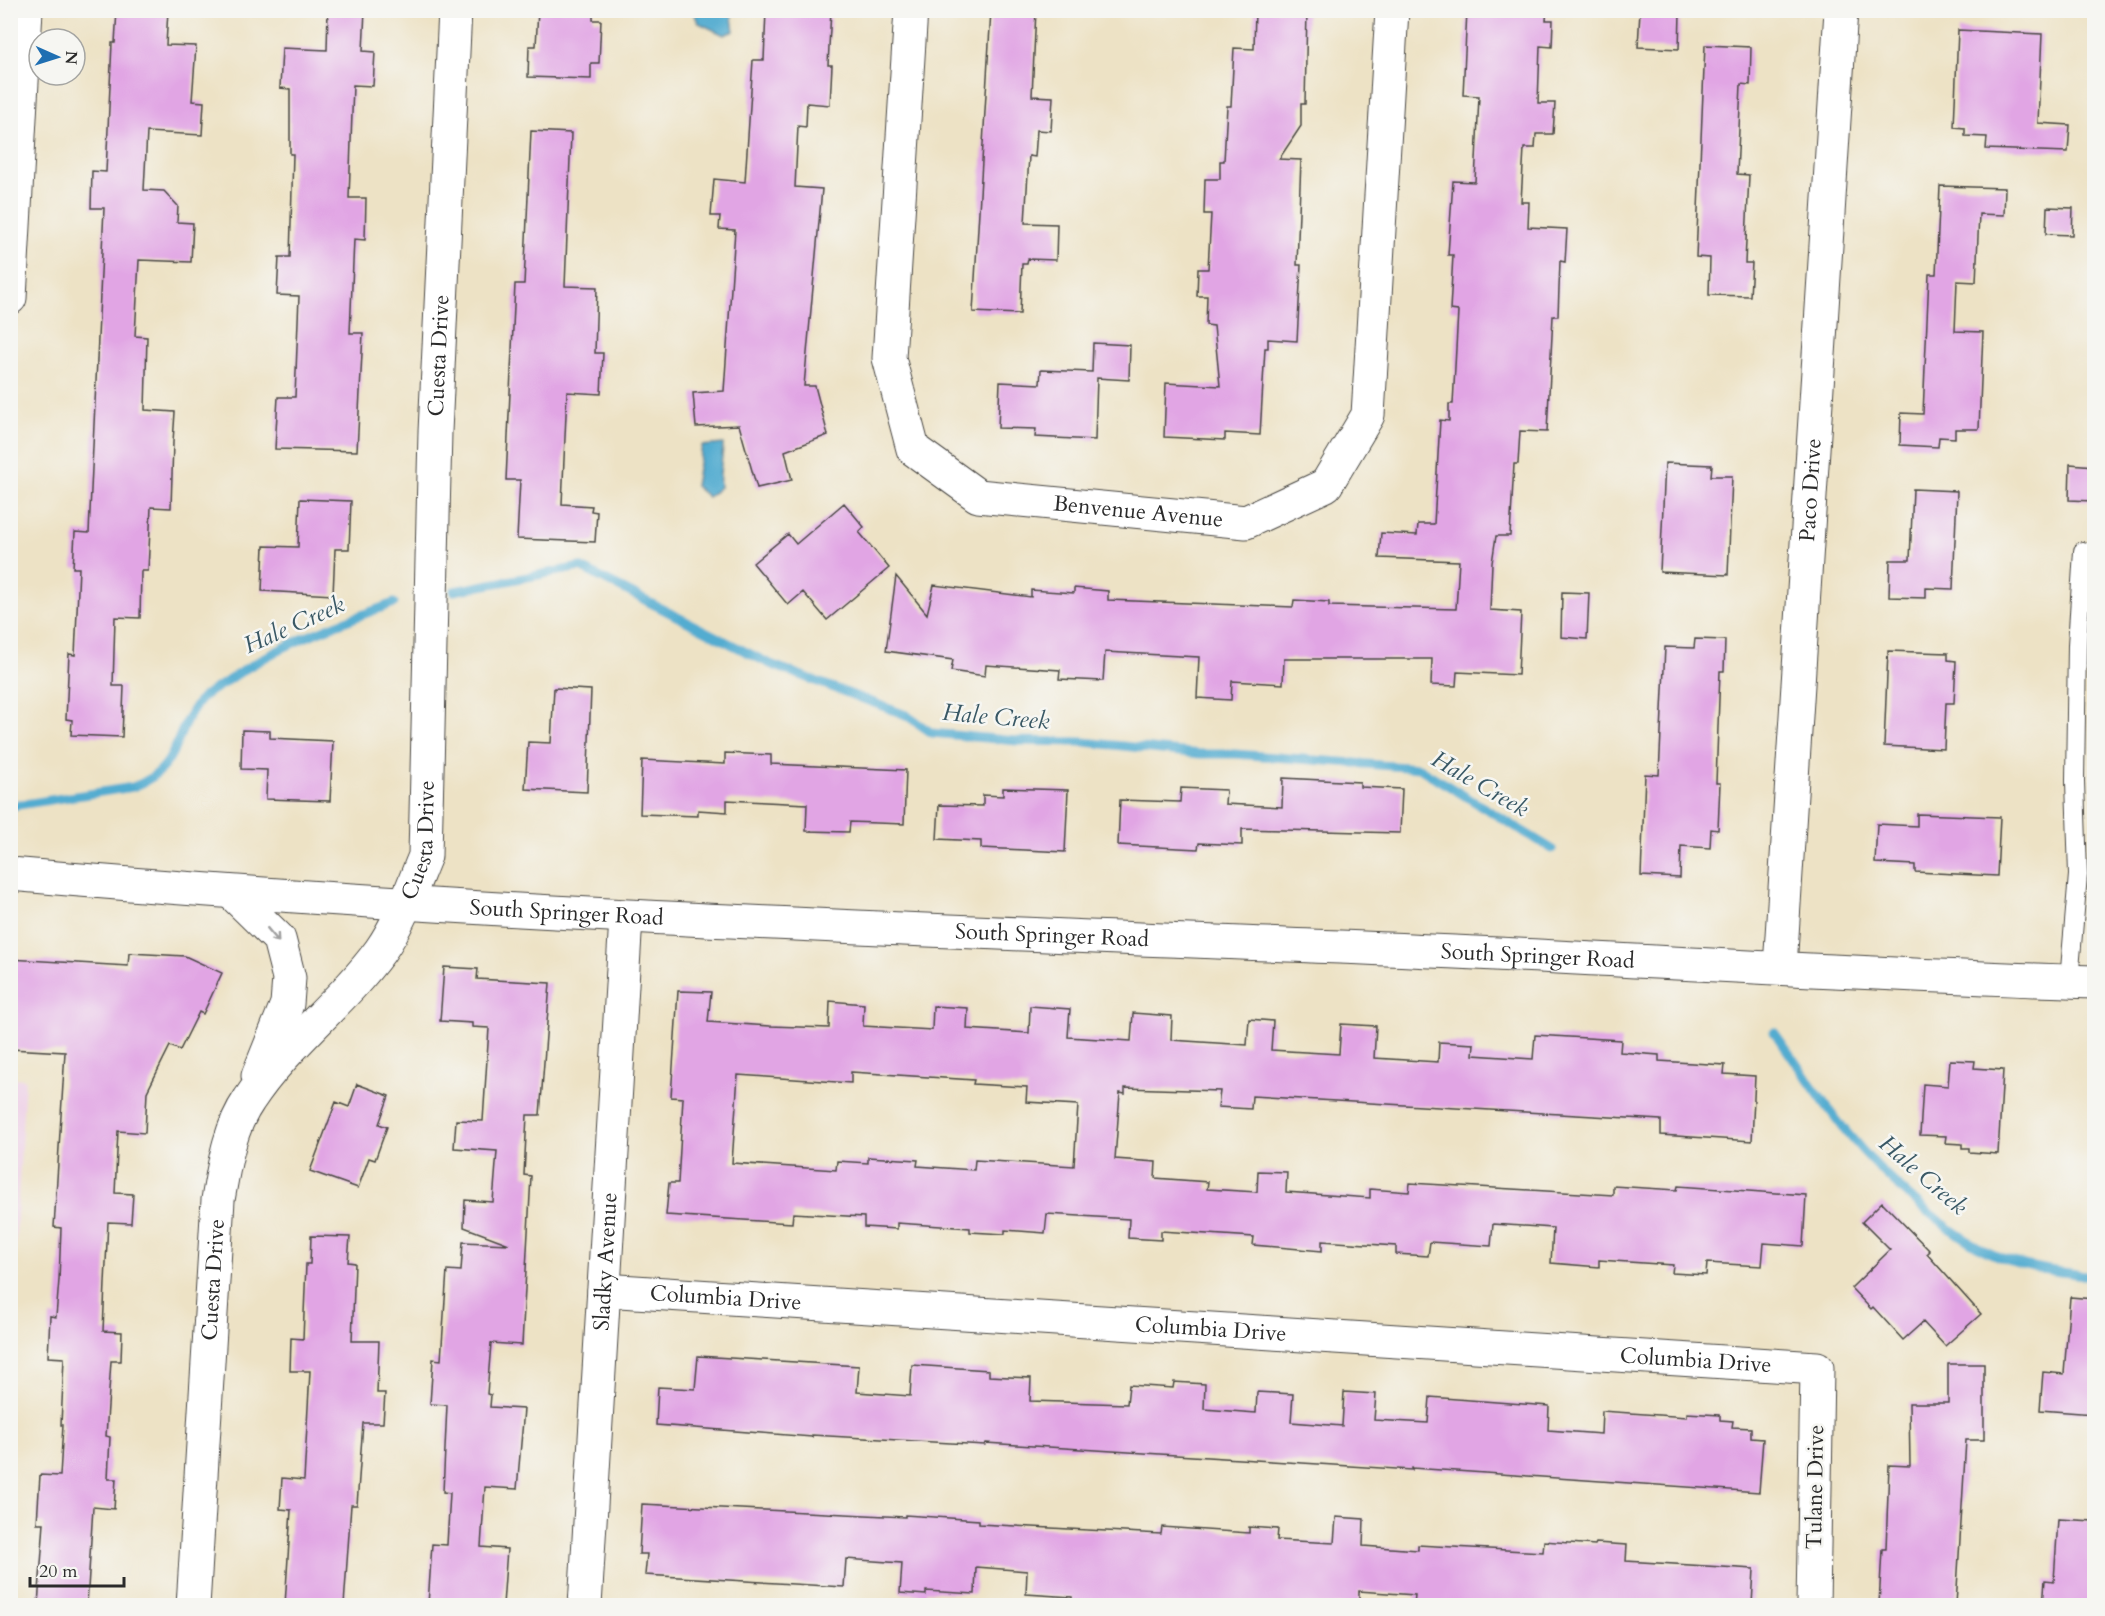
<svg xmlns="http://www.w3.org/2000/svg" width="2105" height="1616" font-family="Cardo,serif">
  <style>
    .built { fill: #eed0e7 }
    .water { fill: #53acd0; stroke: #3f6c7e; stroke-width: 1.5 }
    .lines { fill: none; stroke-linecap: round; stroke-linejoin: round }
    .stream { stroke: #53acd0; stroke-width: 9 }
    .building { fill: #e1a5e4; fill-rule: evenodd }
    .service-casing { stroke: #484642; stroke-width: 20 }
    .minor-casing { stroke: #484642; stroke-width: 35 }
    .tertiary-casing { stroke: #484642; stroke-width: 35 }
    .service { stroke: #fff; stroke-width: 18 }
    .minor { stroke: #fff; stroke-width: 33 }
    .tertiary { stroke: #fff; stroke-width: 33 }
    .oneway { stroke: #a0a0a0 }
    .labels { text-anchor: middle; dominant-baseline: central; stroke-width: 5; stroke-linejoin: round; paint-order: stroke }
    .street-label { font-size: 22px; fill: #2b2b2b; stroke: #f6f6f2 }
    .water-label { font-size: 24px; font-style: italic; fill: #395865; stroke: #f6f6f2 }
  </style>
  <rect width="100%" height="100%" fill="#f6f6f2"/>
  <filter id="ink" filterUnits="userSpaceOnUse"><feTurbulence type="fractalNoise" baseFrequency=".0167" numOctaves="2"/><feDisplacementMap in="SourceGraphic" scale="12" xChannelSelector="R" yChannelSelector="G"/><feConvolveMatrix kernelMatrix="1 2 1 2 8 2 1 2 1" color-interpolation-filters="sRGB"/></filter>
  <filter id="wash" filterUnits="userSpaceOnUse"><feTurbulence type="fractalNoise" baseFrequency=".008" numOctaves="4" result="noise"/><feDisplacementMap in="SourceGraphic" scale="24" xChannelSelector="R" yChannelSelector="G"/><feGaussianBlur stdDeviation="1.35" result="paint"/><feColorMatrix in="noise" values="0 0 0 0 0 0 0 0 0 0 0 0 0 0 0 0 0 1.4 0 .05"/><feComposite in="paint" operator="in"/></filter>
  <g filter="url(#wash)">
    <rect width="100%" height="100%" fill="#ede2c5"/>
    <path class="built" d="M11,1078L25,1079L11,1319L10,1078Z"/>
    <path class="water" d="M692,11H731L734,31L724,35L699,23Z
      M723,444C723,458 718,475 720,487L708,497L695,486L702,446Z"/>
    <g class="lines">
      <path class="stream" d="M454,591L580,567L770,664L906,715L932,733L1017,741L1084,742L1200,754H1235L1419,768L1552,849
        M12,806L133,787C183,768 171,734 200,700C206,693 218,687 226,682C279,644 334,625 394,603
        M1774,1032C1799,1066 1822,1103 1849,1135C1882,1175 1942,1229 1988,1252C2021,1268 2059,1272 2094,1276"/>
    </g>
    <g id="blocks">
      <path class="building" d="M117,10H168L166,45L196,46L192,101L204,102L202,135L147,132L144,190L164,191L178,206L177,222L193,223L191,262L139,260L135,336L147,337L145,410L175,412L173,442L171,508L151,507L148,571H141L140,618L115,617L113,686H124L122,737L71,735L72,720L66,719L69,654L75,655L79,568H73L75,532L89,533L104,208H91L92,171L106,172L112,43H115Z
        M328,10H365L363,51L375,52L373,86L353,85L349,198H366L365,240L354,239L350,333H363L357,451L275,449L278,397H295L299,296L277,295L279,257H290L293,154H290V89L280,88L282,48L327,50Z
        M538,10H593V20H601L599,63H591V79L528,77L529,46H536Z
        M766,10H831L828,65H832L830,105L807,103L806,127L798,126L795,187L822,189L804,386H815L828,435L785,451L792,480L757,488L739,425L696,427L693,393L724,391L735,230L719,229L720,216H711L714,179L745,182L753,60H764Z
        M991,10H1036L1032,96L1053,97L1051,131L1037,130L1035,157L1029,156L1025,223L1057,224L1056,260L1028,259L1027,264H1022L1020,314L973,312Z
        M1255,10H1307L1305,104H1301V126L1279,159L1301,160L1297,265H1301L1297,341L1268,339V348H1265L1260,435L1225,433V440L1164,437L1166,383L1220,386L1214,326L1206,325L1207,296H1197L1198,269H1208L1211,214H1204L1205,179H1220V161H1224L1227,106H1231L1234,48L1254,49Z
        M1467,10H1547L1546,20H1553L1552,47L1540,46L1538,103H1555L1553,134H1536L1535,148H1524L1521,202H1529L1528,227L1567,229L1565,262L1560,261L1558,316H1553L1547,432L1520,431L1518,464H1514L1510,536H1496L1492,563L1490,610L1521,612L1518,675L1457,672L1456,686L1431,685L1432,659H1284L1283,684L1232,681L1231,700L1197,698L1199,657L1105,652L1103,681L1059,679L1060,670L986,665L985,676L951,671L953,660L886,651L896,576L927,614L934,585L1031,597V590L1074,593V588L1108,591V600L1293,607L1294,600L1329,602V606L1456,609L1459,561L1379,558L1381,533L1417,535L1418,524H1434L1440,420L1449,421V404H1453L1458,311L1450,310L1453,255H1448L1453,181L1475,182L1479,96L1463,95Z
        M1640,11L1680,13L1679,49L1638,47Z
        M1958,30L2042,34L2038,123L2070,125L2068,152L1986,149L1987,137L1965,136V128L1954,127Z
        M1705,45L1751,47L1750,85L1741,84L1737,174L1749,175L1745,263H1752L1750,296L1709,295L1710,258L1696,257Z
        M531,131L571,133L565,286L597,287L595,353H603L601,394L567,392L562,504L592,506L591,511L597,512L595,542L517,539L520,480H506L515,284H524Z
        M1940,186L2005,188L2004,215L1979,214L1976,282L1957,281L1955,331L1983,332L1979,429H1955V438L1939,437L1938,447L1900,445L1901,413L1923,414L1929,274H1936Z
        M2047,207L2073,208L2072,235L2046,234Z
        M1093,343L1130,345L1129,380L1097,378L1095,440L1035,437L1036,429L998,428L1000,382L1040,384L1041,370L1092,372Z
        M1665,463L1712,465L1711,476H1732L1728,575L1660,572Z
        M2070,464L2094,466V501L2069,500Z
        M1913,489L1957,491L1953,589L1926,588V598L1889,597L1890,560H1910Z
        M300,499L351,501L349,549H335L333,595L262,591L264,546L298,547Z
        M844,503L864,527L859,532L889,568L827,620L803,592L788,605L753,563L788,534L796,544Z
        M1562,592L1589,593L1587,639L1561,637Z
        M1695,639L1725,640L1724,671H1720L1716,783H1720L1718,830L1711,829L1710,848L1681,846L1680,878L1641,876L1645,774L1659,775L1665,647L1694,648Z
        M1888,651L1948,653V660L1956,661L1954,703H1946L1944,749L1884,746Z
        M554,688L591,690L587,792L525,789L528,742L551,743Z
        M242,730L270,731V738L333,741L330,801L266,799L267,770L241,769Z
        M725,753L771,755V764L906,770L904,824L850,822L849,832L806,831L807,804L727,800V812L698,810V816L640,814L642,760L725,764Z
        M1283,778L1360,782V787L1402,789L1400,833L1242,829V845L1199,843L1198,849L1118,845L1120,800L1180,802L1181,788L1226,790L1225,804L1282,807Z
        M1003,788L1068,790L1065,852L981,848V841L937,839L939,805L983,806V795L1003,796Z
        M1917,814L2000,817L1997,876L1915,872V865L1875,863L1877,824L1917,826Z
        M129,953L185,956L222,973L203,1014L199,1012L180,1050L170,1046L147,1092L145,1133L118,1131L115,1193L133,1194L131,1223L108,1222L105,1283L103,1331L122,1332L121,1361H111L106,1436L110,1437L108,1479H116L114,1509L93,1507L87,1605H38L44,1523H37L40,1475L60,1476L63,1425H61L64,1358L48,1357L50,1316L56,1317L59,1280L61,1228L54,1227L65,1052L10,1049V959L128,966Z
        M444,967L478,969L477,979L550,983L540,1115H527L524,1175L531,1176L522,1345L491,1343L487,1394L491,1395L490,1407L524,1409L517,1489L485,1487L481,1547L507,1549L503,1605H428L432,1544L447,1545L450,1493L443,1492L447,1405L430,1404L433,1359L441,1360L447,1270L461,1271L463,1242L509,1244L464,1227L465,1200L493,1202L497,1151L454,1148L456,1120L483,1121L489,1028L472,1027V1023L440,1021Z
        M678,991L711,992L708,1022L770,1026L829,1028L830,1001L864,1004L863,1026L932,1030L933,1006L968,1008L967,1029L1029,1033L1030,1006L1070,1009L1068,1037L1131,1041L1133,1013L1172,1016L1171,1040L1247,1045L1249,1019L1273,1021L1271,1050L1339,1054L1341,1024L1376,1026L1374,1058L1438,1062L1439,1042L1474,1044L1473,1055L1533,1059L1535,1035L1621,1040L1620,1052L1659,1055V1061L1725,1065L1724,1074L1755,1076L1752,1141L1661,1135V1120L1252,1096L1251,1109L1218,1107L1220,1091L1125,1088V1094L1120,1093L1115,1159L1156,1162L1155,1178L1208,1182L1207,1189L1257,1192L1258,1171L1287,1172L1286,1192L1370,1198V1189L1409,1192L1410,1183L1613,1195V1186L1677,1190L1678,1186L1806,1195L1803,1246L1764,1243L1762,1266L1707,1263L1706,1275L1672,1273L1673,1265L1599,1260V1267L1551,1263L1553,1228L1493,1224L1491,1246L1430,1242L1428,1256L1396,1254V1246L1322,1241V1251L1253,1245L1254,1237L1161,1231V1240L1128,1238L1129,1219L1047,1214L1045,1233L1005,1230V1234L970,1232V1228L897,1223V1229L864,1227V1217L793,1213L792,1223L666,1215L669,1183H678L683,1098L671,1097ZM851,1072L974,1080L973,1084L1027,1087L1026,1102L1078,1105L1074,1166L975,1160L974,1170L917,1166L918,1160L868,1157V1163L837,1161L836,1170L732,1163L738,1075L851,1083Z
        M1950,1060L1975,1061L1974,1068L2003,1070L1998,1154L1969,1152V1148H1962V1144L1945,1143L1946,1136L1920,1135L1923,1084L1948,1086Z
        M357,1084L389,1096L379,1124L387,1127L375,1160L369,1158L358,1188L310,1171L336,1102L349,1107Z
        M1882,1202L1930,1251L1927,1254L1981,1314L1945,1346L1923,1322L1903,1340L1873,1307L1871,1309L1851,1288L1890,1250L1862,1222Z
        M311,1236L350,1237L348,1262L355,1263L352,1341H379L377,1393H385L383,1423H363L357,1505H351L344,1605H285L291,1510L280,1509L282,1478L304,1480L310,1371H290L291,1338L303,1339L306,1264H310Z
        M2070,1297L2094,1299V1414L2040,1410L2043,1372L2064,1374Z
        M698,1356L859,1366L857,1392L910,1396L912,1365L989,1370V1376L1031,1378L1030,1401L1127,1404L1129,1385L1173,1388L1174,1382L1205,1384L1204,1409L1256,1413L1257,1392L1293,1394L1291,1422L1342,1426L1344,1392L1376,1394L1374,1420L1428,1423L1430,1397L1549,1406L1548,1430L1601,1434L1602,1411L1687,1417V1413L1720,1415V1420L1733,1421L1732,1427L1751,1428V1438L1763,1439L1759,1492L1412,1468V1470L986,1443L985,1445L812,1435V1437L656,1425L658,1387L695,1389Z
        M1948,1364H1984V1440H1966L1956,1605H1879L1882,1549H1886L1889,1465L1910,1466L1909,1403H1948Z
        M642,1504L905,1517V1515L979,1520V1524L1161,1534L1162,1527L1249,1533V1527L1278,1529L1277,1540L1334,1543L1336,1517L1364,1519L1363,1546L1418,1550V1545L1543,1552L1544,1541L1595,1545L1596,1543L1627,1545L1626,1561L1754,1569L1752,1605H1414L1415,1595L1359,1591V1605H1115L1072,1603V1597L1026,1594L1027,1571L976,1567L975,1594L926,1591V1595L900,1593L902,1563L846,1559L844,1587L645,1575L647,1554H639Z
        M2058,1519L2094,1521V1605H2043L2045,1580L2054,1581Z"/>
    </g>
  </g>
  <g filter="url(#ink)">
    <use href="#blocks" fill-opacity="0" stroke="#484642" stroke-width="1.5"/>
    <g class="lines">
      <defs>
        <path id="service" d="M2069,981L2078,875L2075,781L2077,645L2083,551"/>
        <g id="minor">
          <path id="s1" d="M911,10L889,358L913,449L978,496L1246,522L1326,485L1368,415L1392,10"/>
          <path d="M10,298L26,10"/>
          <path id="s2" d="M1780,967L1841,10"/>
          <path id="s3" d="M604,1290L1817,1368L1813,1606"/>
          <path id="s4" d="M585,1606L626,918"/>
        </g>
        <g id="tertiary">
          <path id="s5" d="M10,874C453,913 896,929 1340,947C1592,957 1843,974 2094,982"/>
          <path d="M233,894L279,939L289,978L287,1004L258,1076"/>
          <path id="s6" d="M193,1606L218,1200C224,1166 229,1129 249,1100C285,1045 341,1004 380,951C400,923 412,887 425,856L435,432L455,10"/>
        </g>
      </defs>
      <use href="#service" class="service-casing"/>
      <use href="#minor" class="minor-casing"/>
      <use href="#tertiary" class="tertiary-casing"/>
      <use href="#service" class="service"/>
      <use href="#minor" class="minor"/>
      <use href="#tertiary" class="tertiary"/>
    </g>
    <defs><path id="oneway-shaft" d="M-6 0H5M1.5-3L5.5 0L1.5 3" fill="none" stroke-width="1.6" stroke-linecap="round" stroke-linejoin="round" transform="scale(1.5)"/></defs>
    <use class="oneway" href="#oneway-shaft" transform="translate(273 935) rotate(50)"/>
  </g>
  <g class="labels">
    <g class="street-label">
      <text stroke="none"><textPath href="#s6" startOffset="1317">Cuesta Drive</textPath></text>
      <text stroke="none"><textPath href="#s2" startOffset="478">Paco Drive</textPath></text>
      <text stroke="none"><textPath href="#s1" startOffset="684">Benvenue Avenue</textPath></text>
      <text stroke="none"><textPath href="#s6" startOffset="831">Cuesta Drive</textPath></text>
      <text stroke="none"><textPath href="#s5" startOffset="558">South Springer Road</textPath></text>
      <text stroke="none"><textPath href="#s5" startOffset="1044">South Springer Road</textPath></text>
      <text stroke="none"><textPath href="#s5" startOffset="1530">South Springer Road</textPath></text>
      <text stroke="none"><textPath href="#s4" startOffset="345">Sladky Avenue</textPath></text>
      <text stroke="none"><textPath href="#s6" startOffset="327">Cuesta Drive</textPath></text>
      <text stroke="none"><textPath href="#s3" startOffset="122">Columbia Drive</textPath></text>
      <text stroke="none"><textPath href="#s3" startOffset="608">Columbia Drive</textPath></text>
      <text stroke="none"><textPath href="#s3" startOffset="1094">Columbia Drive</textPath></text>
      <text transform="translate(1815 1487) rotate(-89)">Tulane Drive</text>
    </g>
    <g class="water-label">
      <text transform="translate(294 625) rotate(-24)">Hale Creek</text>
      <text transform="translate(996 717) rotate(5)">Hale Creek</text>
      <text transform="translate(1480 784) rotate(30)">Hale Creek</text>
      <text transform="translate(1923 1175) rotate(41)">Hale Creek</text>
    </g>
  </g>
  <rect width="2105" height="1616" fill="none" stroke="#f6f6f2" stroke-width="36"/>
  <g transform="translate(57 57) rotate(93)"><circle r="28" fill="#f6f6f2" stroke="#a5a5a2" stroke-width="1.5"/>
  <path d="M0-4.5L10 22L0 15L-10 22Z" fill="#1f6fb2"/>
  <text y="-9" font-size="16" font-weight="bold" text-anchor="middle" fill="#2b2b2b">N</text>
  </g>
  <path d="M30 1577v9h94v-9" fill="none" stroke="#2b2b2b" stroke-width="3"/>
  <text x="39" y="1577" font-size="18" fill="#2b2b2b" stroke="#f6f6f2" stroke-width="4.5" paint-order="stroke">20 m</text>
</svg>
